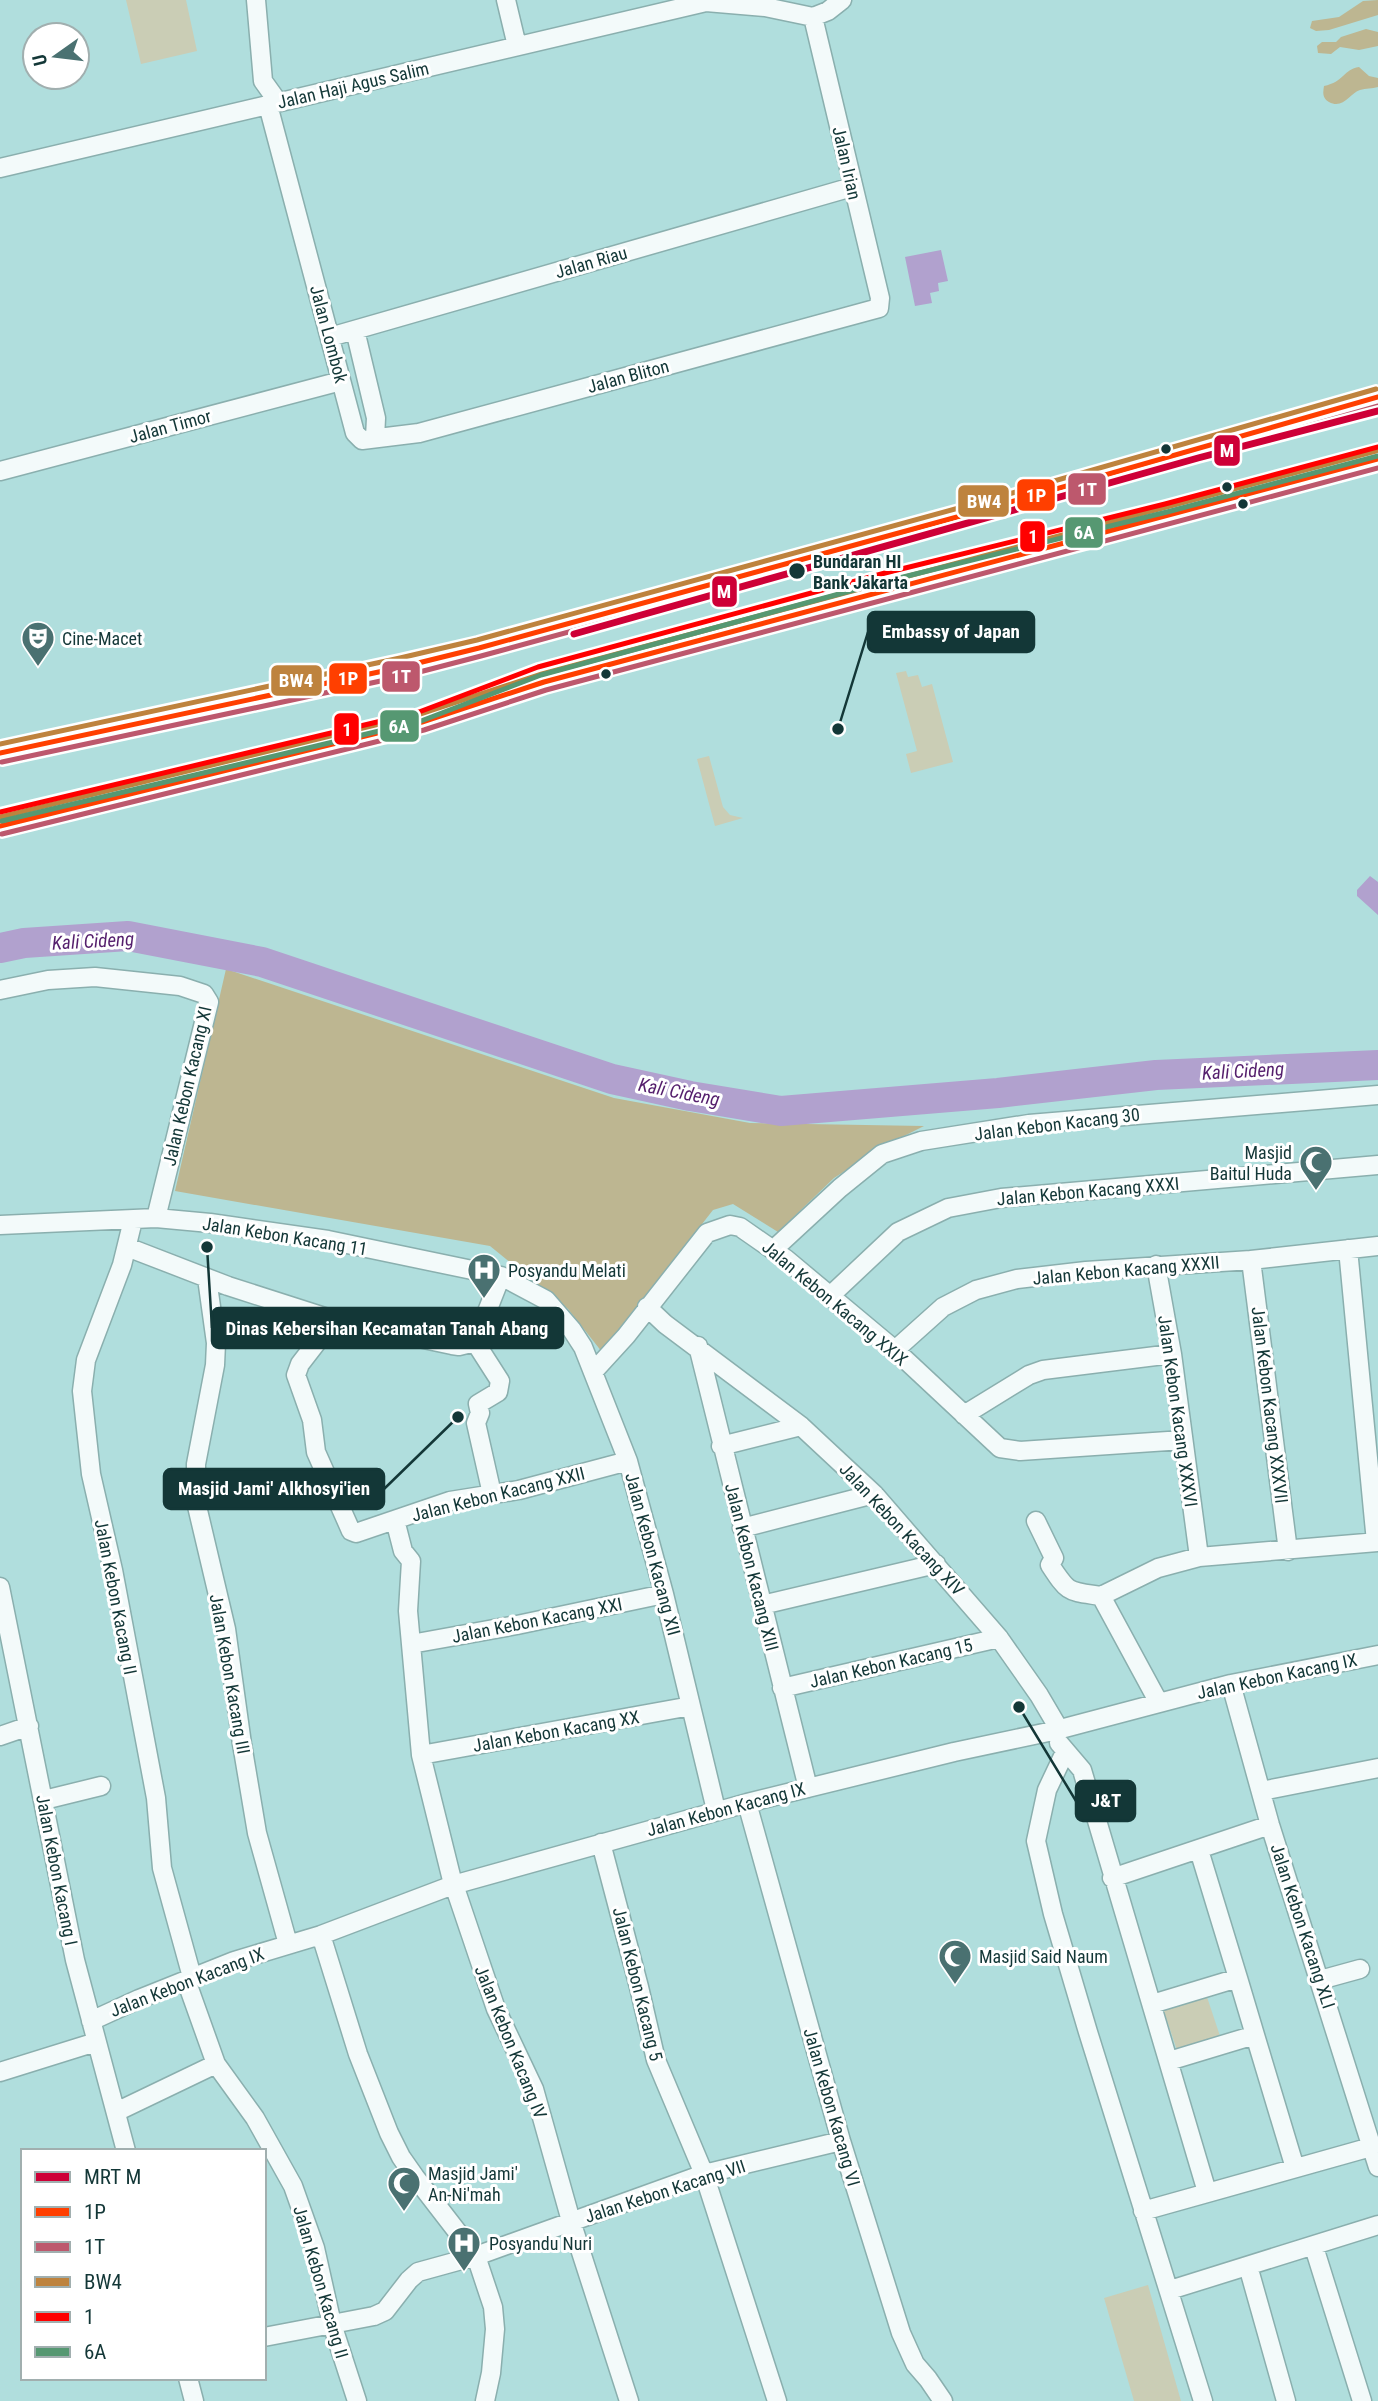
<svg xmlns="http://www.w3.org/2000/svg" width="1378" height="2401" font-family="'Roboto Condensed',sans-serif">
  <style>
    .green { fill: #cacdb5 }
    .forest { fill: #bdb691 }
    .water { fill: #b1a1ce }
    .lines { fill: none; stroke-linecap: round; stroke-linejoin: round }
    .river { stroke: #b1a1ce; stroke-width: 30 }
    .minor-casing { stroke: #8aafae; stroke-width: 21 }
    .major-casing { stroke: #a3bcbc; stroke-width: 24 }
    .minor { stroke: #f3fafa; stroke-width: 18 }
    .major { stroke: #e6e7e7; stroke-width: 21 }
    .bus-1-casing { stroke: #fff; stroke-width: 10 }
    .bus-2-casing { stroke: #fff; stroke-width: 10 }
    .bus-3-casing { stroke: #fff; stroke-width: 10 }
    .bus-4-casing { stroke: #fff; stroke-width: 10 }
    .bus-5-casing { stroke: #fff; stroke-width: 10 }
    .bus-1 { stroke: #ff3f00; stroke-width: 5 }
    .bus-2 { stroke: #bd586d; stroke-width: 5 }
    .bus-3 { stroke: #be833e; stroke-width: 5 }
    .bus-4 { stroke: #f00; stroke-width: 5 }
    .bus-5 { stroke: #569872; stroke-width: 5 }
    .metro-1-casing { stroke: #fff; stroke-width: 12 }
    .metro-1 { stroke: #ce0037; stroke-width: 7 }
    .bus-dot { fill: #133737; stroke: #fff; stroke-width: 2.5 }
    .labels { text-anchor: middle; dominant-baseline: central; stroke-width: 6; stroke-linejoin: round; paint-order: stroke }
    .street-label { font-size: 18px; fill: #133737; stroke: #fff }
    .stop-label { font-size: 18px; font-weight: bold; fill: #133737; stroke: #fff; text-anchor: start }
    .poi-label { font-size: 18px; fill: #133737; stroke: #fff; text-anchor: start }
    .water-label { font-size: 19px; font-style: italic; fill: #541e6c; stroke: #fff }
    .leader { fill: none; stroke: #133737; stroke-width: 2.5 }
    .callout-dot { fill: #133737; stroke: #fff; stroke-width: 2.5 }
    .callout { fill: #133737; stroke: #133737; stroke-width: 2.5 }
    .callout-label { font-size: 19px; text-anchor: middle; font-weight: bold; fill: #fff }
    .line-badge { stroke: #fff; stroke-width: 2.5 }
    .badge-label { font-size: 19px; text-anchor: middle; font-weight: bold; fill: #fff }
  </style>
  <rect width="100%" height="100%" fill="#b0dedd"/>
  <path class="green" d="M126,0H186L197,51L141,64Z
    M906,671L908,677L918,675L922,687L932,684L953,762L911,773L906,754L917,751L896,673Z
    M709,756L723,807L730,815L743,818L715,826L697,759Z
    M1205,1991L1221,2039L1178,2053L1162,2006Z
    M1148,2285L1181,2401H1134L1104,2298Z"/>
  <path class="forest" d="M1378,0V15L1329,30L1316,31L1310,28L1312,21L1339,17L1363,1Z
    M1366,29L1378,32V46L1359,50L1340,47L1331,54L1318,53L1317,46L1322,42H1336L1341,37Z
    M1359,67L1369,76L1378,78V87C1372,89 1366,88 1360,90C1350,93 1343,110 1329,102C1322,98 1323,92 1324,86C1344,82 1344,69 1359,67Z
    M226,969L614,1098L750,1123L924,1126L884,1146L834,1178L778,1232L733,1204L713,1210L602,1352L568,1309L490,1246L175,1191Z"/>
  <path class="water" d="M941,250L948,281L938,283L939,291L930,293L932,303L915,306L905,257Z
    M1370,876L1378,882V915L1357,896V890Z"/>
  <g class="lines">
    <path class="river" d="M0,948L24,943L128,936L262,962L612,1079L690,1096L781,1111L998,1093L1156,1075L1378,1065"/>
    <defs>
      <path id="minor" d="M256,0L263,81L278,102
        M506,0L517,46
        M268,105L355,433L362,440L419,433L879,308L880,298L813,17
        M0,168L706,2L765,7L813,17L828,11L842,0
        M355,330L376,418L375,438
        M330,337L852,187
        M0,471L341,381
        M0,990L48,980L95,977L180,986L204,994L209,1002L156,1218
        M133,1220L122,1265L86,1360L82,1391L91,1474L113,1570L156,1798L162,1868L192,1977
        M0,1225L156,1218L210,1223L328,1240L501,1276L546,1300L572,1330L583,1347L628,1461L664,1594L716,1810
        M127,1247L228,1286L334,1320L452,1345L459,1346L475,1342
        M774,1249L840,1188L882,1154L921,1141L1029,1124L1378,1095
        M1348,1249L1376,1542
        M1251,1260L1288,1551
        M1156,1265L1172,1354L1199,1557
        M207,1278L216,1343L215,1365L196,1464V1502L226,1629L242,1744L257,1833L288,1944
        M830,1296L898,1232L948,1208L1001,1198L1378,1165
        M647,1307L665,1324L801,1426L874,1494L999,1638L1039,1695L1059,1729
        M334,1320L300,1364L296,1375L312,1420L316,1452L351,1531L356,1533L450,1501L519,1490L628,1461
        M475,1342L500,1381L498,1392L478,1404L480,1413L476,1423L492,1494
        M475,1342L501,1276
        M698,1346L808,1788
        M895,1350L943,1307L976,1290L1017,1279L1086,1271L1251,1260L1378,1246
        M594,1371L626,1336L707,1233L730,1225L740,1227L786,1259L895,1350L1000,1448L1020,1451L1183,1440
        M964,1415L1029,1375L1043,1370L1172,1354
        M721,1446L801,1426
        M395,1520L403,1551L411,1561L408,1611L421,1755L451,1876L496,2009L534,2089L571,2221L629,2401
        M1036,1521L1054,1558L1050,1565C1069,1594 1068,1591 1101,1596
        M742,1528L874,1494
        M0,1587L75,1960L126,2151
        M1101,1596L1158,1568L1199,1557L1378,1542
        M1101,1596L1159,1703
        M762,1605L936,1564
        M411,1644L517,1625L664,1594
        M1231,1684L1270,1825L1378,2167
        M782,1688L999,1638
        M0,1736L29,1726
        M1059,1743L1082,1770L1207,2192
        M1065,1752L1047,1790L1036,1841L1053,1914L1088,2032L1203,2401
        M421,1755L691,1706
        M1261,1791L1378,1768
        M44,1800L101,1786
        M747,1803L841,2141L901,2333L915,2364L928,2379L943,2401
        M601,1843L639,1987L656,2060L704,2174L777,2401
        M1112,1878L1270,1825
        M321,1935L358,2054L389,2133L401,2157L415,2177L476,2256L493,2307L495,2329L491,2373L485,2401
        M1238,1978L1255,2035
        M186,1980L216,2064L255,2118L293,2186L315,2248L332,2324L357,2401
        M1320,1980L1360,1969
        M1152,2004L1238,1978L1199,1850
        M91,2021L139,1999L234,1961L321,1935L453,1885L747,1803L954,1752L1053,1731L1231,1684L1378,1655
        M1169,2061L1255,2035L1295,2168
        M0,2072L96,2042
        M116,2112L216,2064
        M1143,2211L1371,2147
        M1314,2247L1362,2401
        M1248,2266L1286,2401
        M1170,2290L1378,2225
        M264,2337L374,2316L385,2311L409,2280L418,2272L476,2256L704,2174L841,2141
        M188,2378L194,2401"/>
      <path id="major" d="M0,753L402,667L479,648L979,511L1378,397
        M0,826L422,722L544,682L1378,459"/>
    </defs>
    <use href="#minor" class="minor-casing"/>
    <use href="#major" class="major-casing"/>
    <use href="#minor" class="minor"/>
    <use href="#major" class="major"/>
    <defs>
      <path id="bus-1" d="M0,753L402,667L479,648L979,511L1378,397
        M0,826L422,722L544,682L1378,459"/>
      <path id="bus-2" d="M2,762L404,676L481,656L981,519L1378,406
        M2,834L424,730L546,690L1378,468"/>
      <path id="bus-3" d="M0,744L400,658L477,640L977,503L1376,389
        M0,817L420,714L542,674L1376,451"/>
      <path id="bus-4" d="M0,812L419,712L538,667L885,573L1165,504L1378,447"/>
      <path id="bus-5" d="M2,821L421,721L541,675L887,581L1167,512L1378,456"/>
    </defs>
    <use href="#bus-1" class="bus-1-casing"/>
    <use href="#bus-2" class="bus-2-casing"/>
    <use href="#bus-3" class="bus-3-casing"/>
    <use href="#bus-4" class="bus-4-casing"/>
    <use href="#bus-5" class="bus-5-casing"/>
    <use href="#bus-1" class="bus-1"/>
    <use href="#bus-2" class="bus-2"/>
    <use href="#bus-3" class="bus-3"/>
    <use href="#bus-4" class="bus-4"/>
    <use href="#bus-5" class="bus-5"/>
    <defs>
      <path id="metro-1" d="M574,634L1198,458L1378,411"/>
    </defs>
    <use href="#metro-1" class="metro-1-casing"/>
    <use href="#metro-1" class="metro-1"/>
  </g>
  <defs>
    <symbol id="theatre-pin" viewBox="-11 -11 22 30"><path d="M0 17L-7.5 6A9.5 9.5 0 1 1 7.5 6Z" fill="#4a7171" stroke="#fff"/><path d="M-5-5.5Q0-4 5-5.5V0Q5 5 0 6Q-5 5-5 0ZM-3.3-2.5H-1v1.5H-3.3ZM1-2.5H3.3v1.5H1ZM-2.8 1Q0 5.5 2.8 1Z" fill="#fff"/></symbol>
    <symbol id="mosque-pin" viewBox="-11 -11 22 30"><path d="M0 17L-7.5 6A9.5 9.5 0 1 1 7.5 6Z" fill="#4a7171" stroke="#fff"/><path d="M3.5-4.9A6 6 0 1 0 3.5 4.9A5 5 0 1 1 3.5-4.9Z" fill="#fff"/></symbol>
    <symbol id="hospital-pin" viewBox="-11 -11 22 30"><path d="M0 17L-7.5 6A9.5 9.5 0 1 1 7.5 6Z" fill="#4a7171" stroke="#fff"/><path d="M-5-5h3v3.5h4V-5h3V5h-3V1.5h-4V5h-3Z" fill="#fff"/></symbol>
  </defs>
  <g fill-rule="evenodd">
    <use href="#theatre-pin" x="19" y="619" width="38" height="52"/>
    <use href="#mosque-pin" x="1297" y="1143" width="38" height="52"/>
    <use href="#hospital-pin" x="465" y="1251" width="38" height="52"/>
    <use href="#mosque-pin" x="936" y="1937" width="38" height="52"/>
    <use href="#mosque-pin" x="385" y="2164" width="38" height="52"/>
    <use href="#hospital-pin" x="445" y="2224" width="38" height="52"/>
  </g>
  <g class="bus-dot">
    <circle cx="1166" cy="449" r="6"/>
    <circle cx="1227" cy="487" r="6"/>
    <circle cx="1243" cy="504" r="6"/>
    <circle cx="797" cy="571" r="9"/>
    <circle cx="606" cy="674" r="6"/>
  </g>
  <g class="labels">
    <g class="street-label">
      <text transform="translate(353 85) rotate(-13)">Jalan Haji Agus Salim</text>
      <text transform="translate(847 163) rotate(77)">Jalan Irian</text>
      <text transform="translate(591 262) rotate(-16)">Jalan Riau</text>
      <text transform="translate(329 334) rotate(75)">Jalan Lombok</text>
      <text transform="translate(628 376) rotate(-15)">Jalan Bliton</text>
      <text transform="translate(170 426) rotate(-15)">Jalan Timor</text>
      <text transform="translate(187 1086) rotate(-77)">Jalan Kebon Kacang XI</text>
      <text transform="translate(1057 1124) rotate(-7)">Jalan Kebon Kacang 30</text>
      <text transform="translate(1088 1191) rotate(-5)">Jalan Kebon Kacang XXXI</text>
      <text transform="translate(285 1236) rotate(9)">Jalan Kebon Kacang 11</text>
      <text transform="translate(1126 1270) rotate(-5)">Jalan Kebon Kacang XXXII</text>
      <text transform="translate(835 1303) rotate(40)">Jalan Kebon Kacang XXIX</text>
      <text transform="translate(1270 1405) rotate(83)">Jalan Kebon Kacang XXXVII</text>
      <text transform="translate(1178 1411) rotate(82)">Jalan Kebon Kacang XXXVI</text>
      <text transform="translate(498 1494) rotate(-14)">Jalan Kebon Kacang XXII</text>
      <text transform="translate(902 1529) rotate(47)">Jalan Kebon Kacang XIV</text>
      <text transform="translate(653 1554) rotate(75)">Jalan Kebon Kacang XII</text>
      <text transform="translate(752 1567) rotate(76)">Jalan Kebon Kacang XIII</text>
      <text transform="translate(116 1597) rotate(79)">Jalan Kebon Kacang II</text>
      <text transform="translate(537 1620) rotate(-11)">Jalan Kebon Kacang XXI</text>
      <text transform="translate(891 1663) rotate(-13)">Jalan Kebon Kacang 15</text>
      <text transform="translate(230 1674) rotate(80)">Jalan Kebon Kacang III</text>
      <text transform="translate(1277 1676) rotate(-12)">Jalan Kebon Kacang IX</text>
      <text transform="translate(556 1731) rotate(-10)">Jalan Kebon Kacang XX</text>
      <text transform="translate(726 1809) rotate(-15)">Jalan Kebon Kacang IX</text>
      <text transform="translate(57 1870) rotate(79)">Jalan Kebon Kacang I</text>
      <text transform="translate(1303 1926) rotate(72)">Jalan Kebon Kacang XLI</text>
      <text transform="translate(187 1982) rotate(-21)">Jalan Kebon Kacang IX</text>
      <text transform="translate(638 1984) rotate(76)">Jalan Kebon Kacang 5</text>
      <text transform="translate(511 2042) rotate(68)">Jalan Kebon Kacang IV</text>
      <text transform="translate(832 2107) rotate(74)">Jalan Kebon Kacang VI</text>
      <text transform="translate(665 2191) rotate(-18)">Jalan Kebon Kacang VII</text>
      <text transform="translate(321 2282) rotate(74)">Jalan Kebon Kacang II</text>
    </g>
    <g class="stop-label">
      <text x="813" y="561">Bundaran HI<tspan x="813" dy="21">Bank Jakarta</tspan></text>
    </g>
    <g class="poi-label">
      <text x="62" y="638">Cine-Macet</text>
      <text x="1292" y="1152" text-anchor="end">Masjid<tspan x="1292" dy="21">Baitul Huda</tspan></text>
      <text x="508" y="1270">Posyandu Melati</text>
      <text x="979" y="1956">Masjid Said Naum</text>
      <text x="428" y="2173">Masjid Jami'<tspan x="428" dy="21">An-Ni'mah</tspan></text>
      <text x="489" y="2243">Posyandu Nuri</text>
    </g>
    <g class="water-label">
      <text transform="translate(93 941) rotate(-3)">Kali Cideng</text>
      <text transform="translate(1243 1071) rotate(-3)">Kali Cideng</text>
      <text transform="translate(679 1092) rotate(11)">Kali Cideng</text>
    </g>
  </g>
  <path class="leader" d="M838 729L868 632M207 1247L212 1328M458 1417L384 1489M1019 1707L1076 1801"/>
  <g class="callout-dot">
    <circle cx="838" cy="729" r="7"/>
    <circle cx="207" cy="1247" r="7"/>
    <circle cx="458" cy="1417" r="7"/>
    <circle cx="1019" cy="1707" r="7"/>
  </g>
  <g class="callout">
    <rect x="868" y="612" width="166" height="40" rx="7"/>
    <rect x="212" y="1308" width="351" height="40" rx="7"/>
    <rect x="164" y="1469" width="220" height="40" rx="7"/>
    <rect x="1076" y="1781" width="59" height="40" rx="7"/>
  </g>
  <g class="callout-label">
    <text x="951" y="638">Embassy of Japan</text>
    <text x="387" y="1335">Dinas Kebersihan Kecamatan Tanah Abang</text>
    <text x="274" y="1495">Masjid Jami' Alkhosyi'ien</text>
    <text x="1106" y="1807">J&amp;T</text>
  </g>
  <g class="line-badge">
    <rect x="1213" y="434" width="28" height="33" rx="7" fill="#ce0037"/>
    <rect x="1067" y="472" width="40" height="34" rx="7" fill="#bd586d"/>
    <rect x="1016" y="478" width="40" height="34" rx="7" fill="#ff3f00"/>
    <rect x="957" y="484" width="53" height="34" rx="7" fill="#be833e"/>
    <rect x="1064" y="516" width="40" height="33" rx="7" fill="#569872"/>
    <rect x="1019" y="520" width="27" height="33" rx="7" fill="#f00"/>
    <rect x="711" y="575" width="27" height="33" rx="7" fill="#ce0037"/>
    <rect x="381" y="660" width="40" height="33" rx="7" fill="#bd586d"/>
    <rect x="328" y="662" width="40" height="33" rx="7" fill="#ff3f00"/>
    <rect x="270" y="664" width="53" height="33" rx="7" fill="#be833e"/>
    <rect x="379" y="709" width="41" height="34" rx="7" fill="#569872"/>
    <rect x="333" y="712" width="27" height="34" rx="7" fill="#f00"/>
  </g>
  <g class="badge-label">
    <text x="1227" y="457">M</text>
    <text x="1087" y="496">1T</text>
    <text x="1036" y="502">1P</text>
    <text x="984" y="508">BW4</text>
    <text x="1084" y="539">6A</text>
    <text x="1033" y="543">1</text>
    <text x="724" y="598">M</text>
    <text x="401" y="683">1T</text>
    <text x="348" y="685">1P</text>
    <text x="296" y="687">BW4</text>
    <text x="399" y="733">6A</text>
    <text x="347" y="736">1</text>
  </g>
  <rect x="21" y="2149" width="245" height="231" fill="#ffffff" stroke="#a1afaf" stroke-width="2"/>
  <rect x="35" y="2172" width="35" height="10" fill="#ce0037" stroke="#a1afaf" stroke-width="2"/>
  <text x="84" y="2184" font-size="21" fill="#133737">MRT M</text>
  <rect x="35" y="2207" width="35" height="10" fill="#ff3f00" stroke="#a1afaf" stroke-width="2"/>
  <text x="84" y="2219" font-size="21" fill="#133737">1P</text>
  <rect x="35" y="2242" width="35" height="10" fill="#bd586d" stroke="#a1afaf" stroke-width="2"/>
  <text x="84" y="2254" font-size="21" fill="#133737">1T</text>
  <rect x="35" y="2277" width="35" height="10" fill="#be833e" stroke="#a1afaf" stroke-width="2"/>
  <text x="84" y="2289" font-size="21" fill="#133737">BW4</text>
  <rect x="35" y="2312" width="35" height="10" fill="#ff0000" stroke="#a1afaf" stroke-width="2"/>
  <text x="84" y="2324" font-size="21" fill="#133737">1</text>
  <rect x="35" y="2347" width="35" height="10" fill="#569872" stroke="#a1afaf" stroke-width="2"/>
  <text x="84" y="2359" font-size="21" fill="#133737">6A</text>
  <g transform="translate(56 56) rotate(256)"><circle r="33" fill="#ffffff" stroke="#a1afaf" stroke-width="2"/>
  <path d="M0-5L12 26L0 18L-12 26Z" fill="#4a7171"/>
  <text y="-10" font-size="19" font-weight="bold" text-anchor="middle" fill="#133737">U</text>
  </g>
</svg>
